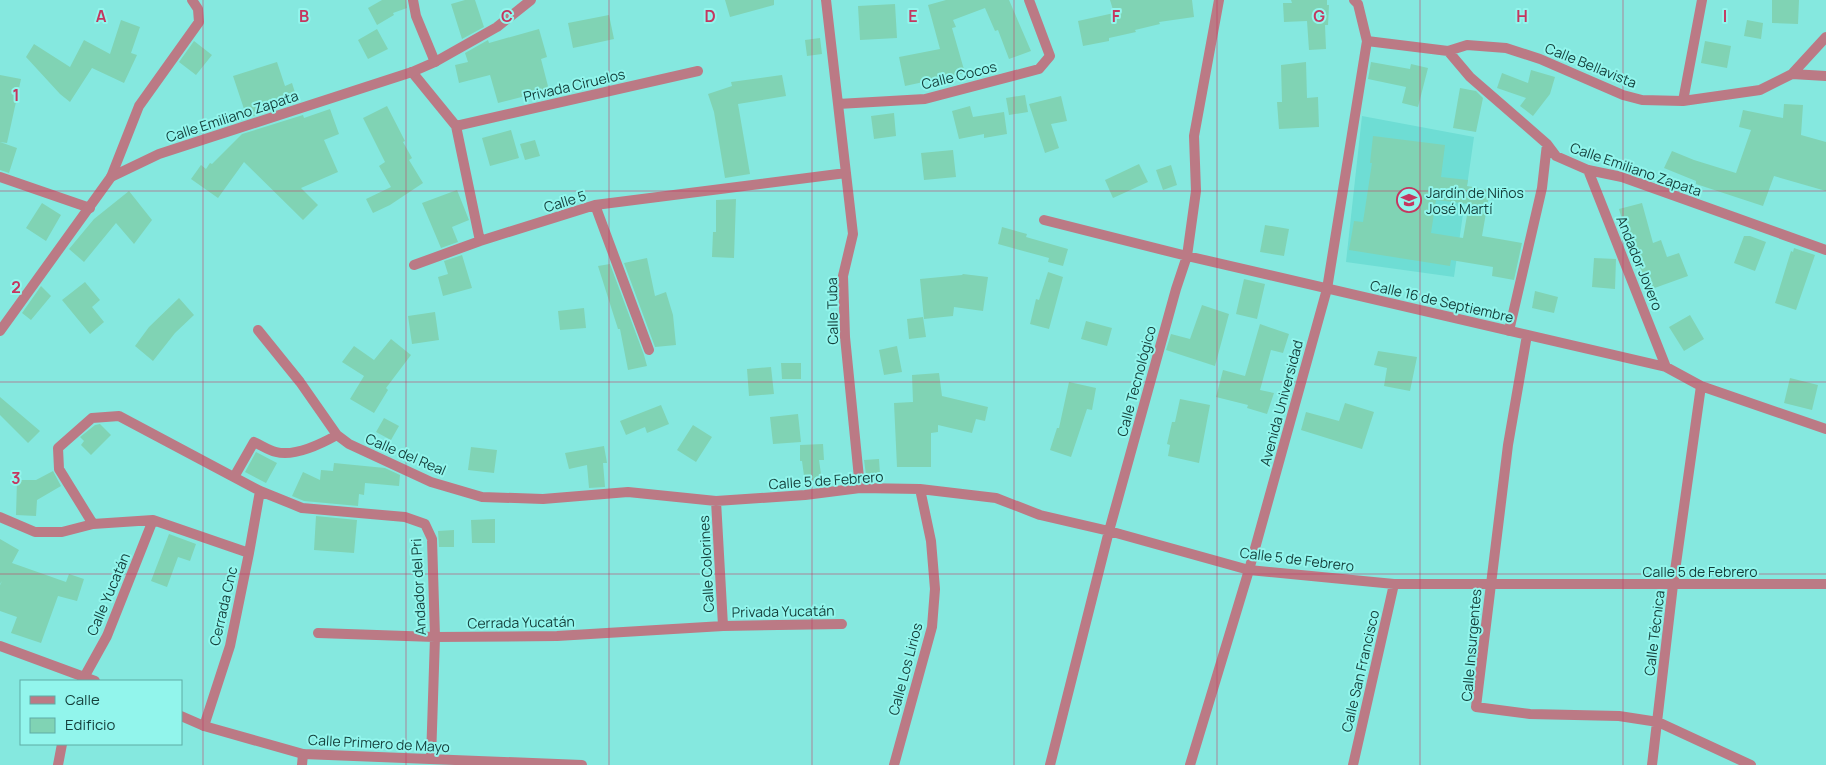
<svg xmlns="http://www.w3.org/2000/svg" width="1826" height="765" font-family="Manrope,sans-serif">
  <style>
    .built { fill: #6eddd4 }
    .building { fill: #80d3b4; fill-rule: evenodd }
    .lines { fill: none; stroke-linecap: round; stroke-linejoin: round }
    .minor { stroke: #bb7a85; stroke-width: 10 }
    .tertiary { stroke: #bb7a85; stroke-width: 10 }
    .grid { fill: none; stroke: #c5365f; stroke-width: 1; stroke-opacity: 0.55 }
    .labels { text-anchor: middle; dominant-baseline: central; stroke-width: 4; stroke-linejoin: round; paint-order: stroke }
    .street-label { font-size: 14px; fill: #133e3a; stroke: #92f5ec }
    .poi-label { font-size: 14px; fill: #133e3a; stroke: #92f5ec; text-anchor: start }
    .grid-label { font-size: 16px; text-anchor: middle; font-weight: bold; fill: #c5365f; stroke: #92f5ec; stroke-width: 4; stroke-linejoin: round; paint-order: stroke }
  </style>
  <rect width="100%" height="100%" fill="#85e8df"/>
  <path class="built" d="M1362,116L1474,137L1454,277L1346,262Z"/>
  <path class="building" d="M382,0H406L407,8L393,13L394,15L377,25L368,8Z
    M465,0H475L484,27L462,39L451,4Z
    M725,0H774V5L730,17Z
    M946,0H1009L1031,51L1009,59L998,30L995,31L985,8L953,20L956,27L952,28L965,73L905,86L899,57L940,49L928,5Z
    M1110,0H1192L1194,17L1159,22L1160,24L1135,30L1136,32L1109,38V41L1083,46L1078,21L1114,13Z
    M1291,0H1327V5H1329L1328,25H1325L1326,49L1309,50L1307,21L1284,22L1283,3H1292Z
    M1772,0H1799L1798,24L1772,23Z
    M895,4L897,38L860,40L858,6Z
    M609,15L614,39L573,48L568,23Z
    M121,20L140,27L131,53L137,55L124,83L92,68L70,102L60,94L26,57L34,44L70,67L84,40L110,54Z
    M1747,20L1763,23L1761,39L1744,36Z
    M377,29L388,49L368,59L358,40Z
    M539,29L547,57L541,59L549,90L498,103L490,75L459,83L455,65L468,62L465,53L488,40L489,43Z
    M820,38L822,54L807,56L805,40Z
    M194,41L212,55L196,75L179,62Z
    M1705,41L1731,46L1727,68L1701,63Z
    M277,62L285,86L292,83L298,102L247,118L233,76Z
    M1306,62L1307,98L1318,97L1319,127L1279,129L1277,102H1282L1281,65Z
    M1371,62L1410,69L1411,64L1428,68L1418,107L1402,103L1406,87L1368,79Z
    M1531,70L1555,77L1550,94L1533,116L1520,106L1526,98L1497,88L1502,73L1528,83Z
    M0,75L21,79L7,143L0,142Z
    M782,75L786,96L738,104L750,174L725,178L714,112L708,94L732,86L731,82Z
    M1460,88L1476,91L1483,98L1476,132L1453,128Z
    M1025,95L1028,112L1009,115L1006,98Z
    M1061,96L1067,121L1051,124L1059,148L1045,153L1029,104Z
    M1784,104L1803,105L1801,135L1826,142V191L1774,176L1763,206L1696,184V181L1664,168L1672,151L1694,160L1736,173L1751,130L1739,127L1743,110L1783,118Z
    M387,106L405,141L403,142L412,158L409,160L423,183L390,205L373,213L366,199L391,187L379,166L385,162L363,118Z
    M970,106L973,117L1004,112L1007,134L984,138V134L959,139L952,111Z
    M330,109L339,134L324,140L338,172L301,188L318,205L303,220L244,162L218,198L191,179L201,165L206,169L210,163L212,164L242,134L303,115L304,118Z
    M894,113L896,136L874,139L871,116Z
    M511,130L519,158L490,166L482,138Z
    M1373,136L1445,145L1441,177L1468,180L1467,186L1490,190L1482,236L1522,243L1514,280L1492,276L1493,267L1451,260L1450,266L1349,250L1354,221L1363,222L1372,163H1370ZM1436,200L1469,204L1463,238L1431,233Z
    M535,140L540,156L525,160L520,144Z
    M0,142L17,148L9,173L0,170Z
    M953,150L956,177L924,180L921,153Z
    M1139,164L1148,182L1113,198L1105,180Z
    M1171,165L1177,185L1163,190L1156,170Z
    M457,190L469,220L452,227L458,242L441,248L422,203Z
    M129,191L152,220L134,244L116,223L84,262L69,249L94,219Z
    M736,199L734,258L712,257L713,232H716V200Z
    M42,203L61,215L46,241L26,228Z
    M1642,203L1653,243L1661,240L1667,257L1679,253L1688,276L1649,290L1625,230L1619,209Z
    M1265,225L1289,229L1284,256L1260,252Z
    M1002,227L1027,234L1026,237L1068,249L1063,266L1048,262L1049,258L998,244Z
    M1744,236H1750L1766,242L1755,271L1734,263Z
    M1794,248L1815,255L1796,310L1775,303L1791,251L1793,252Z
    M462,255L472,288L443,296L438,277L448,274L444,261Z
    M647,258L655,296L666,292L673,315L676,345L655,347L624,263Z
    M1594,258L1616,259L1615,289L1592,287Z
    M610,264L644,355L647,366L628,370L620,329H618L598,266Z
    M1048,272L1063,277L1049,329L1030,324L1036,299L1039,300Z
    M963,274L988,277L983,311L954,307L953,316L924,319L920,279L962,275Z
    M1244,279L1265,284L1257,319L1236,314Z
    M85,282L100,300L92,307L104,322L90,334L62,300Z
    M41,286L51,296L31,320L22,313Z
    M1535,291L1558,297L1554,313L1532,308Z
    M179,298L194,315L175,333L153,361L135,346L149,327Z
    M1202,305L1229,314L1215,366L1166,350L1171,334L1190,339Z
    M584,308L586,328L560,330L558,311Z
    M435,312L439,340L412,344L408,316Z
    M1690,315L1704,339L1684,351L1669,327Z
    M923,317L926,337L909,339L907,319Z
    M1086,321L1112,328L1107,346L1081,339Z
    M1260,324L1289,334L1283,353L1271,350L1260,390L1274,393L1267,414L1247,408L1248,405L1216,397L1223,370L1245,376Z
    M391,339L411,355L386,388L388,390L374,413L350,399L364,376L342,362L354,346L374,360Z
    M897,346L902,372L884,375L879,350Z
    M1378,351L1417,357L1410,391L1384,386L1387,368L1374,365Z
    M781,363H801V379H782Z
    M771,367L774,394L749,396L747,369Z
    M939,373L942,396L988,407L985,421L976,419L972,433L938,425V432L931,433V467H897L894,403L913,402L912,375Z
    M1790,378L1818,385L1812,410L1784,403Z
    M1069,382L1096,388L1092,410L1087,409L1071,457L1050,450L1057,428H1059Z
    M0,397L40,431L28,443L0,415Z
    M1180,399L1210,405L1199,463L1168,456L1170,445L1167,444L1172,422H1175Z
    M1345,403L1374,412L1362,449L1301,430L1306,412L1339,421Z
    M661,405L669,424L647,433L645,427L626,435L620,421Z
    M798,414L801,442L773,444L770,417Z
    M384,418L399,426L391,440L376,432Z
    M100,424L111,435L91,455L81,445L84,441L80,437L95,425Z
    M693,425L712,437L696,462L677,450Z
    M823,444L824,460H819L822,481L805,483L802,461H800V445Z
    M604,446L607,463H603L605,487L589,488L587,465L569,469L565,453Z
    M471,447L497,450L494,473L468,470Z
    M256,452L277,463L266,483L245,472Z
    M879,459L880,474L866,475L864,460Z
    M334,463L385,468L400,475L399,486L365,483L364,495L359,494L358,506L304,501L292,496L303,472L320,480L321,470L333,471Z
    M53,471L61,486L37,500L36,516L16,515L17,480H36Z
    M316,516L357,520L354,553L314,550Z
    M495,519V543H472L471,520Z
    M454,530V547H439L438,531Z
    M169,534L196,544L190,561L178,557L167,587L151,581Z
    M0,539L19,550L12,563L66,582L69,574L84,579L77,601L58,596L41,643L11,633L17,617L0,611V585L2,581L0,584Z"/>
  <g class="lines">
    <path class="minor" d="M413,0L416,16L435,62
      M826,0L853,234L843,276L845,337L860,488
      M1367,41L1448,51L1470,77L1547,144L1556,156L1588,170L1622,177L1826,250
      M1448,51L1467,45L1506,48L1540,59L1623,95L1642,100L1683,101L1760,90L1792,74L1826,37
      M412,72L456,126L480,241
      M1792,74L1826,76
      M1683,101L1702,0
      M838,104L925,99L1039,69L1050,56L1029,0
      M456,126L698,71
      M1588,170L1666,367
      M0,177L90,208
      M111,177L139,106L199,22L198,9L192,0
      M595,205L649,350
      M1044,220L1187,256L1666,367L1701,386L1826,429
      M414,265L480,241L595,205L846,173
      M258,330L300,382L337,435L349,444L431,482L482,497L543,499L628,492L716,501L805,495L860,488L920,489L996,498L1040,515L1109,531L1249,570L1394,584H1826
      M1509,331L1542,188L1547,144
      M1527,335L1508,445L1476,707L1530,714L1619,716L1658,722L1751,765
      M234,477L254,442C261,445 268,450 276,452C295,457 321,444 337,435
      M716,501L723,626
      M0,517L35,532H62L93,524L153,520L249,553
      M93,524L59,469L58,448L92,418L119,416L260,491L302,508L405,517L425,524L432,539L435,637L431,759
      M318,633L435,637L557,636L723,626L842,624
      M82,681L107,636L153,520
      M204,726L230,646L249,553L260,491
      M58,765L62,744
      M302,765L303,754
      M894,765L932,627L935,589L931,541L920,489
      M1050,765L1109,531L1176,289L1187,256L1196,191L1194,136L1219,0
      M1353,765L1394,584
      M1652,765L1673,585L1701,386"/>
    <path class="tertiary" d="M0,331L111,177L159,154L412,72L435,62L497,27L531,0
      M0,646L95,681
      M181,716L204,726L303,754L582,765
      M1190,765L1249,570L1327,289L1367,41L1358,4L1354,0"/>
  </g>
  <path class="grid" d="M203,0V765M406,0V765M609,0V765M812,0V765M1014,0V765M1217,0V765M1420,0V765M1623,0V765M0,191H1826M0,382H1826M0,574H1826"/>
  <defs>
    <symbol id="school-ring" viewBox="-11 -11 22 22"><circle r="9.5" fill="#92f5ec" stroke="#c5365f" stroke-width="1.5"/><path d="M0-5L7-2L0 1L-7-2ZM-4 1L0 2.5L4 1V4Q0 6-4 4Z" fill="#c5365f"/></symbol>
  </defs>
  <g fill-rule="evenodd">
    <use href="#school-ring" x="1395" y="186" width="28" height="28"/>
  </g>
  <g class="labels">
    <g class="street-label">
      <text transform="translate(1591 65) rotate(22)">Calle Bellavista</text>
      <text transform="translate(959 75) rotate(-14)">Calle Cocos</text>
      <text transform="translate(574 85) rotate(-13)">Privada Ciruelos</text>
      <text transform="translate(232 116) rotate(-18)">Calle Emiliano Zapata</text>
      <text transform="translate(1636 169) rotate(19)">Calle Emiliano Zapata</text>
      <text transform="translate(565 201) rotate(-17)">Calle 5</text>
      <text transform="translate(1640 263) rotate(68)">Andador Jovero</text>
      <text transform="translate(1442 301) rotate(13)">Calle 16 de Septiembre</text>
      <text transform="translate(832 311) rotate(-91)">Calle Tuba</text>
      <text transform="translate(1136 381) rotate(-75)">Calle Tecnológico</text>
      <text transform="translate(1281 403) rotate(-75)">Avenida Universidad</text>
      <text transform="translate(406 454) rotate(23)">Calle del Real</text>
      <text transform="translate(826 480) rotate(-4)">Calle 5 de Febrero</text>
      <text transform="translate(1297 559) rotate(7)">Calle 5 de Febrero</text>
      <text transform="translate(706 564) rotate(-93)">Calle Colorines</text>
      <text x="1700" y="571">Calle 5 de Febrero</text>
      <text transform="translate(418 587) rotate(-93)">Andador del Pri</text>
      <text transform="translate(108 594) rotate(-67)">Calle Yucatán</text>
      <text transform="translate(223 606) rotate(-77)">Cerrada Cnc</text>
      <text transform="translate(783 611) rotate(-1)">Privada Yucatán</text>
      <text transform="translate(521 622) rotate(-1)">Cerrada Yucatán</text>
      <text transform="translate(1654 633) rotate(-83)">Calle Técnica</text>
      <text transform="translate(1471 645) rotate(-85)">Calle Insurgentes</text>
      <text transform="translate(905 669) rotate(-75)">Calle Los Lirios</text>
      <text transform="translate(1360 671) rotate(-77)">Calle San Francisco</text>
      <text transform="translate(379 743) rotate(3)">Calle Primero de Mayo</text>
    </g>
    <g class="poi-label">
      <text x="1426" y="192">Jardín de Niños<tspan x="1426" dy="16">José Martí</tspan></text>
    </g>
  </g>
  <g class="grid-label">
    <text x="101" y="22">A</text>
    <text x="304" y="22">B</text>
    <text x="507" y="22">C</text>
    <text x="710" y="22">D</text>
    <text x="913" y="22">E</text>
    <text x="1116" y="22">F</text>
    <text x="1319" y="22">G</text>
    <text x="1522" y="22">H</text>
    <text x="1725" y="22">I</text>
    <text x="16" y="101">1</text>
    <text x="16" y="293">2</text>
    <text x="16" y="484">3</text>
  </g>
  <rect x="20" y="680" width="162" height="65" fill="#92f5ec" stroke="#5faca5"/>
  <rect x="30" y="696" width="25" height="8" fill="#bb7a85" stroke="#5faca5"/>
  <text x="65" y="705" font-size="15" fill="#133e3a">Calle</text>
  <rect x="30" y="718" width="25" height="15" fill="#80d3b4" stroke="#5faca5"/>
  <text x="65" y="730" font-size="15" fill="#133e3a">Edificio</text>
</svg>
